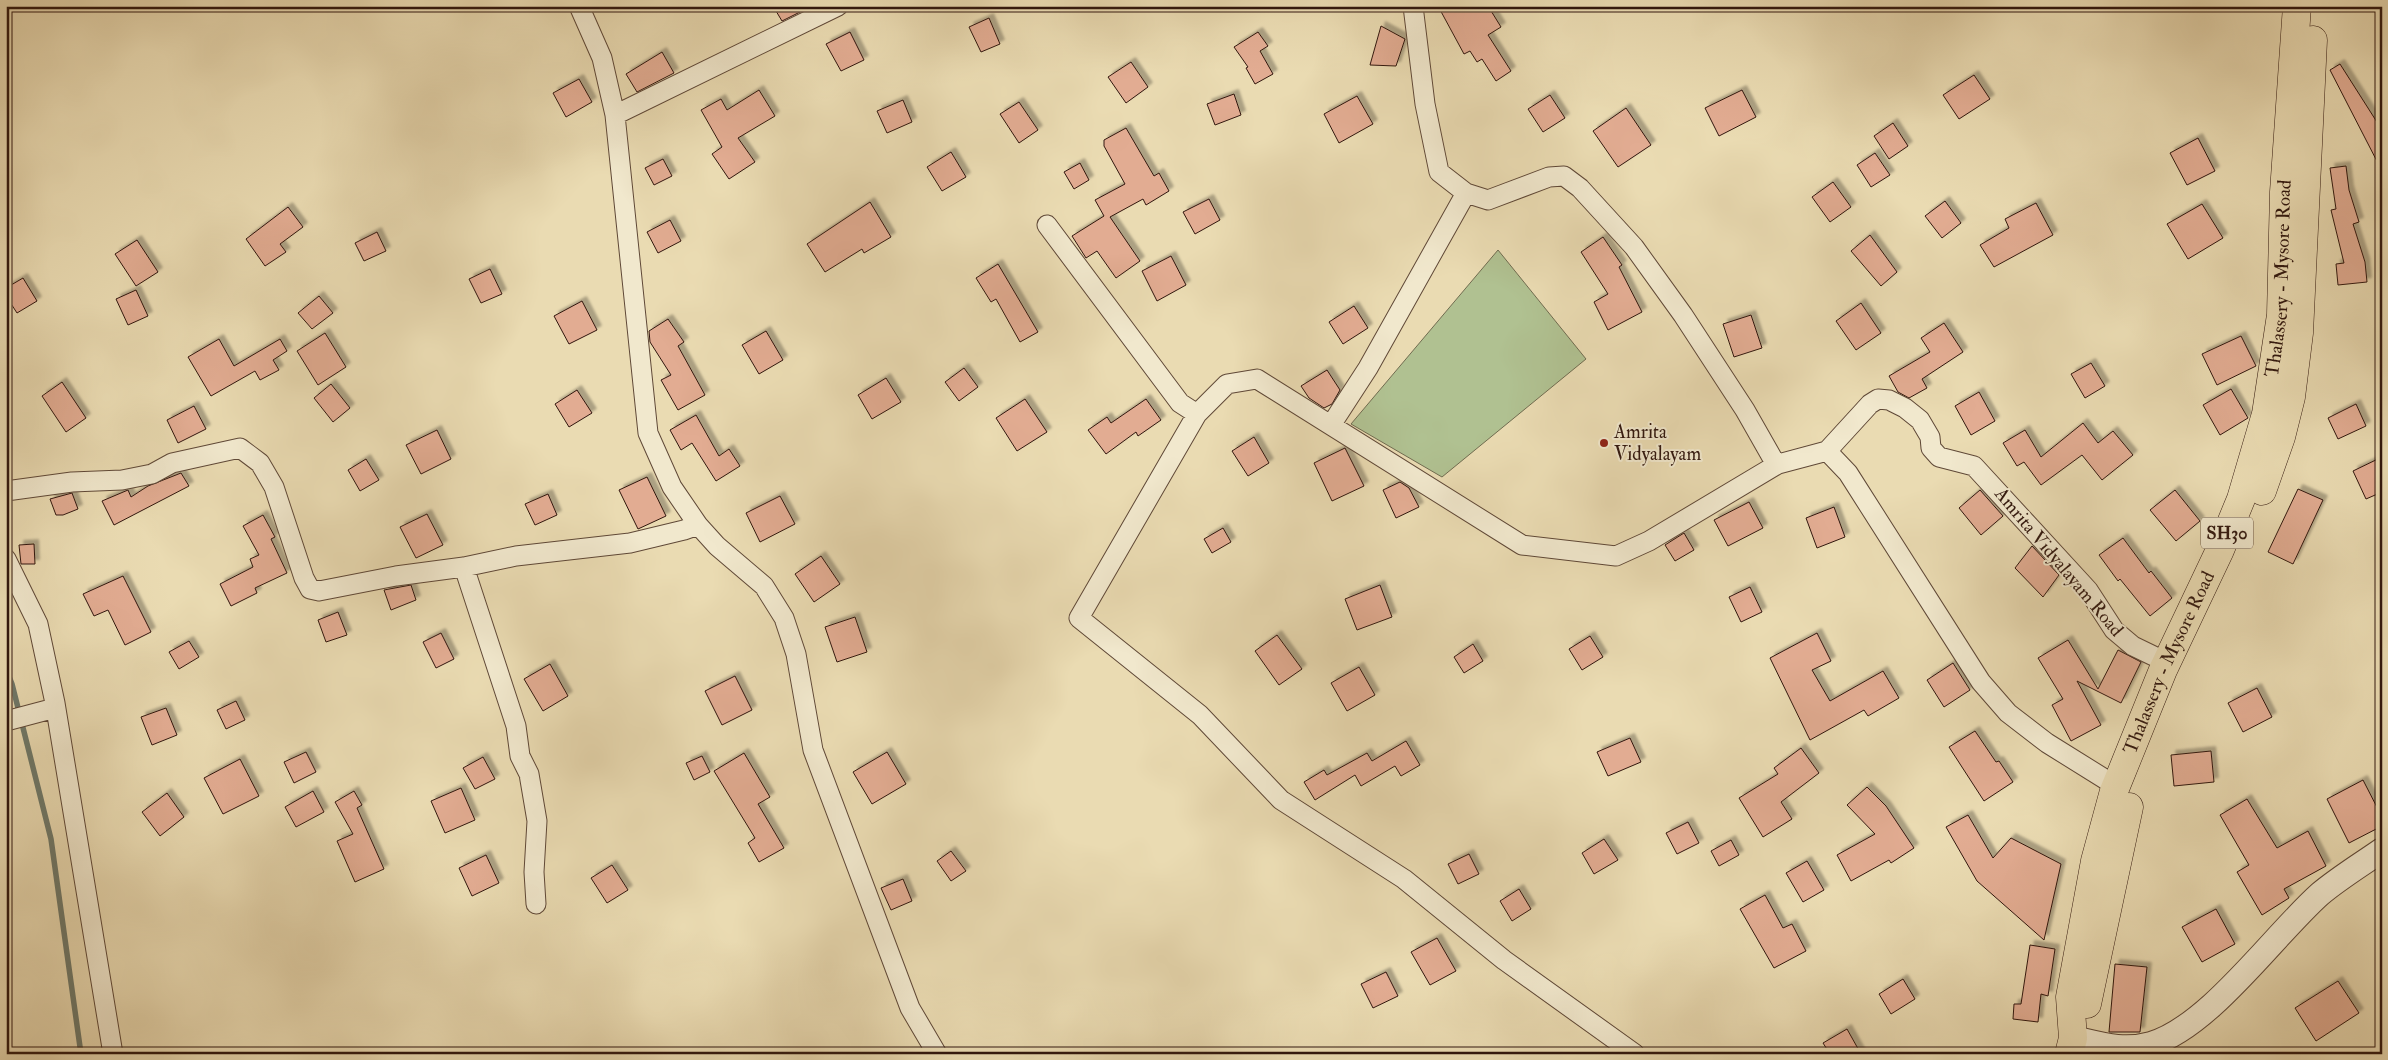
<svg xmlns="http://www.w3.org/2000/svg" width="2388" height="1060" font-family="'IM FELL Double Pica',serif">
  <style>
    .green { fill: #b0c191; stroke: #706c50 }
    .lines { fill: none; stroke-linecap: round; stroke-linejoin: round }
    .stream { stroke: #6f796a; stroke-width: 5.5 }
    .building { fill: #e2ac92; stroke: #31170e; filter: url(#shadow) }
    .minor-casing { stroke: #5f4837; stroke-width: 21 }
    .tertiary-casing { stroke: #5f4837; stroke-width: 26 }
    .primary-casing { stroke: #31170e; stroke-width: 29 }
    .minor { stroke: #f1e8cd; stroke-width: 19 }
    .tertiary { stroke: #f1e8cd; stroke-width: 24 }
    .primary { stroke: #eadbb2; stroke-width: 28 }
    .poi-dot { fill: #8f2418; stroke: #f1e8cd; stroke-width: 2 }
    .labels { text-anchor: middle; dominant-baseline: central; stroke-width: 4; stroke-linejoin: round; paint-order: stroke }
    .shield { fill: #f1e8cd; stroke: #6b5647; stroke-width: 1 }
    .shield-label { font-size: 18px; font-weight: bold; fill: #31170e }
    .street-label { font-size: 19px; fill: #31170e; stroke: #f1e8cd }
    .poi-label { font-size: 19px; fill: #31170e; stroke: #f1e8cd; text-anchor: start }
  </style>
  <defs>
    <filter id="shadow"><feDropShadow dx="4.5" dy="-4.5" stdDeviation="1" flood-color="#0004"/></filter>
  </defs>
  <rect width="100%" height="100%" fill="#eadbb2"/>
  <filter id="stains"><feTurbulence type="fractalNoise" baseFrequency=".004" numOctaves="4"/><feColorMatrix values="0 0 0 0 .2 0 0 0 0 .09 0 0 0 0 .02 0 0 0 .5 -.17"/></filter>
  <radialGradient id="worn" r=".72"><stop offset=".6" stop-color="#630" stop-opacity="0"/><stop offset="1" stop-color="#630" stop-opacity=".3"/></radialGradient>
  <path class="green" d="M1498,250L1586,359L1442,477L1351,424Z"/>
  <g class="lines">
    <path class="stream" d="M6,669L12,684L51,839L81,1054"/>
  </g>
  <path class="building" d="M773,6H812L782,21Z
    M1438,6H1488L1501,27L1488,35L1511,71L1496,81L1482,59L1477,62L1470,51L1464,54Z
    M989,18L1000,44L981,52L969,27Z
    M1381,26L1405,39L1396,66L1370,65Z
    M850,32L864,60L841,71L826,44Z
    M1258,32L1268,46L1260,51L1273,74L1255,84L1246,68L1248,67L1234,47Z
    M662,52L674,73L637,92L626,74Z
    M1131,62L1148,87L1126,103L1108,77Z
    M2340,64L2382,130V171L2330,70Z
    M1974,75L1990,99L1959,119L1943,95Z
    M579,79L592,102L566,117L553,93Z
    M759,90L775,116L738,138L755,162L729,179L712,154L722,147L701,110L721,99L727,110Z
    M1742,90L1756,117L1719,136L1705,108Z
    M1234,94L1241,115L1215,125L1207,104Z
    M1550,95L1565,118L1543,132L1528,109Z
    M1357,96L1373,124L1339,143L1324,114Z
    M903,100L912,122L887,133L877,111Z
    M1019,102L1038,130L1019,143L1000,114Z
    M1626,108L1651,145L1618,167L1593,131Z
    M1893,123L1908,146L1889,159L1874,136Z
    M1126,128L1154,176L1159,173L1169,191L1146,205L1143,199L1110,217L1140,261L1116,278L1097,251L1086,258L1072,236L1104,216L1095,200L1125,184L1104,146V140Z
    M2198,138L2215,171L2187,185L2170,153Z
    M951,152L966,177L942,191L927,167Z
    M1875,153L1890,175L1871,187L1857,165Z
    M663,159L672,176L654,185L645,168Z
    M1080,163L1089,180L1074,189L1064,172Z
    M2346,166L2349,190L2359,222L2353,224L2365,262L2367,282L2338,285L2336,264L2344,263L2331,210L2336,209L2330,168Z
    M1833,182L1851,207L1830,222L1812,197Z
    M1209,199L1220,220L1195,234L1183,212Z
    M1945,201L1961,223L1942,238L1925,216Z
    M870,202L891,237L864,253L862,249L825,272L807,244Z
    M2036,203L2053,235L1994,267L1980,245L2009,228L2005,219Z
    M2202,204L2223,238L2188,259L2167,224Z
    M288,207L303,227L280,244L286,252L265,266L246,239Z
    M670,220L681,241L658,253L647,232Z
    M377,232L386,251L364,261L355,243Z
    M1870,235L1897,272L1881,286L1851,251Z
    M1603,237L1622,265L1619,267L1642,312L1608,330L1594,302L1608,294L1581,252Z
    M137,240L158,272L136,286L115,254Z
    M1171,256L1186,285L1157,301L1142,271Z
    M998,264L1038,332L1020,342L996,299L991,302L976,278Z
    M490,269L502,294L481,303L469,279Z
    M23,278L37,301L17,313L6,296V288Z
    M136,290L148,316L128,325L116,299Z
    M319,296L333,313L312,329L298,313Z
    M582,301L597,330L569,344L554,316Z
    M1861,303L1881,333L1856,350L1836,321Z
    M1354,306L1368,328L1343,344L1329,322Z
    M1751,315L1762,348L1734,357L1723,324Z
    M668,319L684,342L678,346L705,395L678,410L661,380L671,375L650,342L649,331Z
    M1944,323L1963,352L1922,379L1927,388L1909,398L1898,392L1889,376L1930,352L1921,338Z
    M766,331L783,360L759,374L742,345Z
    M325,333L346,367L318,385L297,351Z
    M2241,336L2256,366L2217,385L2202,354Z
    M219,339L234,366L280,339L287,351L273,360L279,370L260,380L255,371L211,396L188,357Z
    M2091,363L2105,386L2085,398L2071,374Z
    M964,368L978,387L959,401L945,382Z
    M1327,370L1340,390L1332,404L1324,408L1309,398L1301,386Z
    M886,378L901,402L872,419L858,395Z
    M62,382L86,418L66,432L42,396Z
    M331,384L350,408L333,422L314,398Z
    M2231,389L2248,418L2220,435L2203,405Z
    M577,390L592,413L569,427L555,404Z
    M1979,392L1995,421L1971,435L1955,406Z
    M1025,399L1047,432L1017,451L996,418Z
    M1146,399L1161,420L1138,436L1136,432L1106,454L1088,430L1107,417L1111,423Z
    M2356,404L2366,426L2338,439L2328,418Z
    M194,406L206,429L178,443L167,420Z
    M696,415L719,456L729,449L740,466L716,481L692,443L681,450L670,430Z
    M2083,423L2098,443L2113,431L2133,455L2102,480L2082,455L2041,485L2024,462L2017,466L2003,443L2025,430L2041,457Z
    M437,430L451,459L421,474L406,445Z
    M1254,437L1269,463L1248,476L1232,451Z
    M1345,448L1364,486L1332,501L1314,463Z
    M2382,457V492L2366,499L2353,471Z
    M366,459L379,480L360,491L348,470Z
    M181,473L189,486L114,525L102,501L128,490L131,497L148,486Z
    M647,477L666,516L638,529L619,490Z
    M1400,482L1409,488L1419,507L1396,518L1383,490Z
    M2298,489L2323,500L2293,564L2268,552Z
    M1980,490L2003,516L1981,535L1959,508Z
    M2175,490L2200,521L2176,541L2150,510Z
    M72,493L78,509L63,515H56L50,499Z
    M548,494L557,515L535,525L525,504Z
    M780,496L795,524L760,542L746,513Z
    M1749,502L1763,528L1728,546L1714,520Z
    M1834,507L1845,537L1817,548L1806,518Z
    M427,514L443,545L416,558L400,527Z
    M263,515L275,537L271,539L287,573L255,588L257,593L231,606L220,584L253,567L250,559L259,555L243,526Z
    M1223,528L1231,542L1212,553L1204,539Z
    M1684,533L1694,550L1675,561L1665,545Z
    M2123,538L2149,573L2151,571L2172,598L2150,616L2120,579L2118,581L2099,555Z
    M34,544L35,564H21L19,545Z
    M2032,546L2059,575L2043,597L2015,568Z
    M821,556L840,584L814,602L795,574Z
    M123,576L151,632L125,645L108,610L94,616L83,594Z
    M411,585L416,600L391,610L384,590Z
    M1380,585L1392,617L1357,630L1345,599Z
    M1750,587L1762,612L1741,622L1729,597Z
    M338,612L347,635L326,642L318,620Z
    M855,617L867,652L837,662L825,627Z
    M441,633L454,659L436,668L423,642Z
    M1817,633L1831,661L1812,670L1830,701L1883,671L1899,698L1868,716L1864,710L1810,740L1770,658Z
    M1277,635L1302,669L1279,685L1255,651Z
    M1590,636L1603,657L1582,670L1569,649Z
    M2068,640L2098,689L2118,650L2141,662L2121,703L2077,681L2101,725L2071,741L2052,705L2063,699L2038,658Z
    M189,641L199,657L179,669L169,652Z
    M1473,644L1483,661L1464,673L1454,657Z
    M1953,663L1970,690L1944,707L1927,680Z
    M550,664L568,696L543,711L524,679Z
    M1359,667L1375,695L1347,711L1331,683Z
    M735,676L752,710L722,725L705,691Z
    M2257,688L2272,717L2243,732L2228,703Z
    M236,701L245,720L226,729L217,710Z
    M166,708L177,735L152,745L141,717Z
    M1975,731L1996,762L1999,761L2013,782L1984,801L1949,747Z
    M1630,738L1641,762L1608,776L1597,752Z
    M1406,741L1420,765L1401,776L1395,766L1361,786L1355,775L1315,800L1304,782L1324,770L1327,775L1367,753L1372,761Z
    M1801,748L1819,773L1781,802L1792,819L1763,837L1739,798L1778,774L1774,768Z
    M2211,751L2214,782L2174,786L2171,755Z
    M306,752L316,772L294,783L284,762Z
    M887,752L906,784L872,804L853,772Z
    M744,753L770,797L758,804L784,848L759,862L748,843L755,838L714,771Z
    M702,756L710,772L694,780L686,763Z
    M483,757L495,779L475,789L463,768Z
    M240,759L259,796L223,814L204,778Z
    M2363,780L2382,817V826L2349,843L2327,799Z
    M1867,787L1886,806L1914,848L1891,863L1889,860L1851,881L1837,855L1875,834L1847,805Z
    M461,788L475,820L445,833L431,801Z
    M313,791L324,812L296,827L285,807Z
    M354,791L362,805L357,808L384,869L355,882L337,841L353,834L335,802Z
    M167,793L184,817L160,836L142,812Z
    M2247,799L2277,848L2308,831L2326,866L2284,889L2289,898L2262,915L2237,872L2249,865L2220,815Z
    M1968,815L1993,858L2011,838L2061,864L2044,940L1977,881L1946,827Z
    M1688,822L1699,843L1677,854L1666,833Z
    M1604,839L1618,860L1594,874L1582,853Z
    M1731,840L1739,855L1719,866L1711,851Z
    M951,851L966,871L951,881L937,861Z
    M1469,854L1479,874L1458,884L1448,864Z
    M486,855L499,883L472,896L459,868Z
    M1807,861L1824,890L1803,902L1786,873Z
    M612,865L628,890L607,903L591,878Z
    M903,879L912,901L891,910L881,888Z
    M1519,889L1531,909L1512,921L1500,901Z
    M1765,895L1783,928L1792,924L1806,951L1774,968L1740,909Z
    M2216,909L2235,944L2202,962L2182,927Z
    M1437,938L1456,971L1430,985L1411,952Z
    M2030,945L2055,949L2048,996L2041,994L2038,1022L2013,1019L2014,1004H2021Z
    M2115,964L2147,967L2140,1032H2109Z
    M1386,972L1398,996L1373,1008L1361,984Z
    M1903,979L1915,999L1891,1014L1879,994Z
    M2338,981L2359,1013L2316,1041L2295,1008Z
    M1847,1029L1861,1054H1830L1823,1043Z"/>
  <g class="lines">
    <defs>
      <path id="minor" d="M579,6L602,58L615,115L648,433L672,487L698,525L717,546L764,586L784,618L796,654L813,750L910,1008L937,1054
        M1413,6L1425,104L1439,172L1466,193L1488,200L1549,177L1564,176L1580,188L1634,247L1683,315L1745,410L1774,461L1778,464L1827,451L1848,473L1981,682L2008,713L2047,743L2116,786
        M615,115L838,6
        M1047,225L1180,403L1197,414
        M1331,425L1368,368L1466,193
        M1827,451L1870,404L1878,399L1889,400L1905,408L1920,420L1930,437L1931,448L1939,457L1974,466L2088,590L2114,630L2133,646L2166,662
        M6,491L72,482L122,480L152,474L172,463L240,448L260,463L274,487L304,578L310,589L319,591L396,576L464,567L516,556L630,543L684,530L698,525
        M6,559L38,624L55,703L113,1054
        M464,567L516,726L520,756L529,774L537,821L534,872L536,904
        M6,721L55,708
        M1635,1054L1504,960L1404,879L1281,800L1200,715L1079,618L1197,414L1227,384L1257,379L1522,545L1616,556L1649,541L1778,464"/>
      <path id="tertiary" d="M2073,1038C2100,1044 2123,1052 2151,1044C2209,1027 2273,936 2320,894C2339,878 2362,864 2382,850"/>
      <g id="primary">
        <path d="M2262,491L2281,437L2291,397L2299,333L2313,40"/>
        <path d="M2087,1004L2129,807"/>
        <path id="s1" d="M2069,1054L2073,1038L2070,997L2095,861L2114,791L2163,670L2220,550L2241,499L2266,414L2281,315L2284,192L2297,6"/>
      </g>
    </defs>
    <use href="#minor" class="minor-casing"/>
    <use href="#tertiary" class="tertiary-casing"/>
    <use href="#primary" class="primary-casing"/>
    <use href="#minor" class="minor"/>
    <use href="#tertiary" class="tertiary"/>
    <use href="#primary" class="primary"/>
  </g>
  <circle class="poi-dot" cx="1604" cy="443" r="5"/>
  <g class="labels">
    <rect class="shield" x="2201" y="517.5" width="52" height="31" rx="4"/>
    <g class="shield-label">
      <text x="2227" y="533">SH30</text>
    </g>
    <g class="street-label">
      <text stroke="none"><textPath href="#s1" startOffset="812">Thalassery - Mysore Road</textPath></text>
      <text transform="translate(2059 562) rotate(50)">Amrita Vidyalayam Road</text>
      <text stroke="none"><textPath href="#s1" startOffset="408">Thalassery - Mysore Road</textPath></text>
    </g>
    <g class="poi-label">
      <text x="1614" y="432">Amrita<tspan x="1614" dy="22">Vidyalayam</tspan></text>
    </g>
  </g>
  <rect width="2388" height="1060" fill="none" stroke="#eadbb2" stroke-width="25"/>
  <rect x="8" y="8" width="2373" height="1045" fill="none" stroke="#31170e" stroke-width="2.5"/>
  <rect x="12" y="12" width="2363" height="1035" fill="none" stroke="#31170e"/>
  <rect width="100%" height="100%" filter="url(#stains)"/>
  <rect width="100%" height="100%" fill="url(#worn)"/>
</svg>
